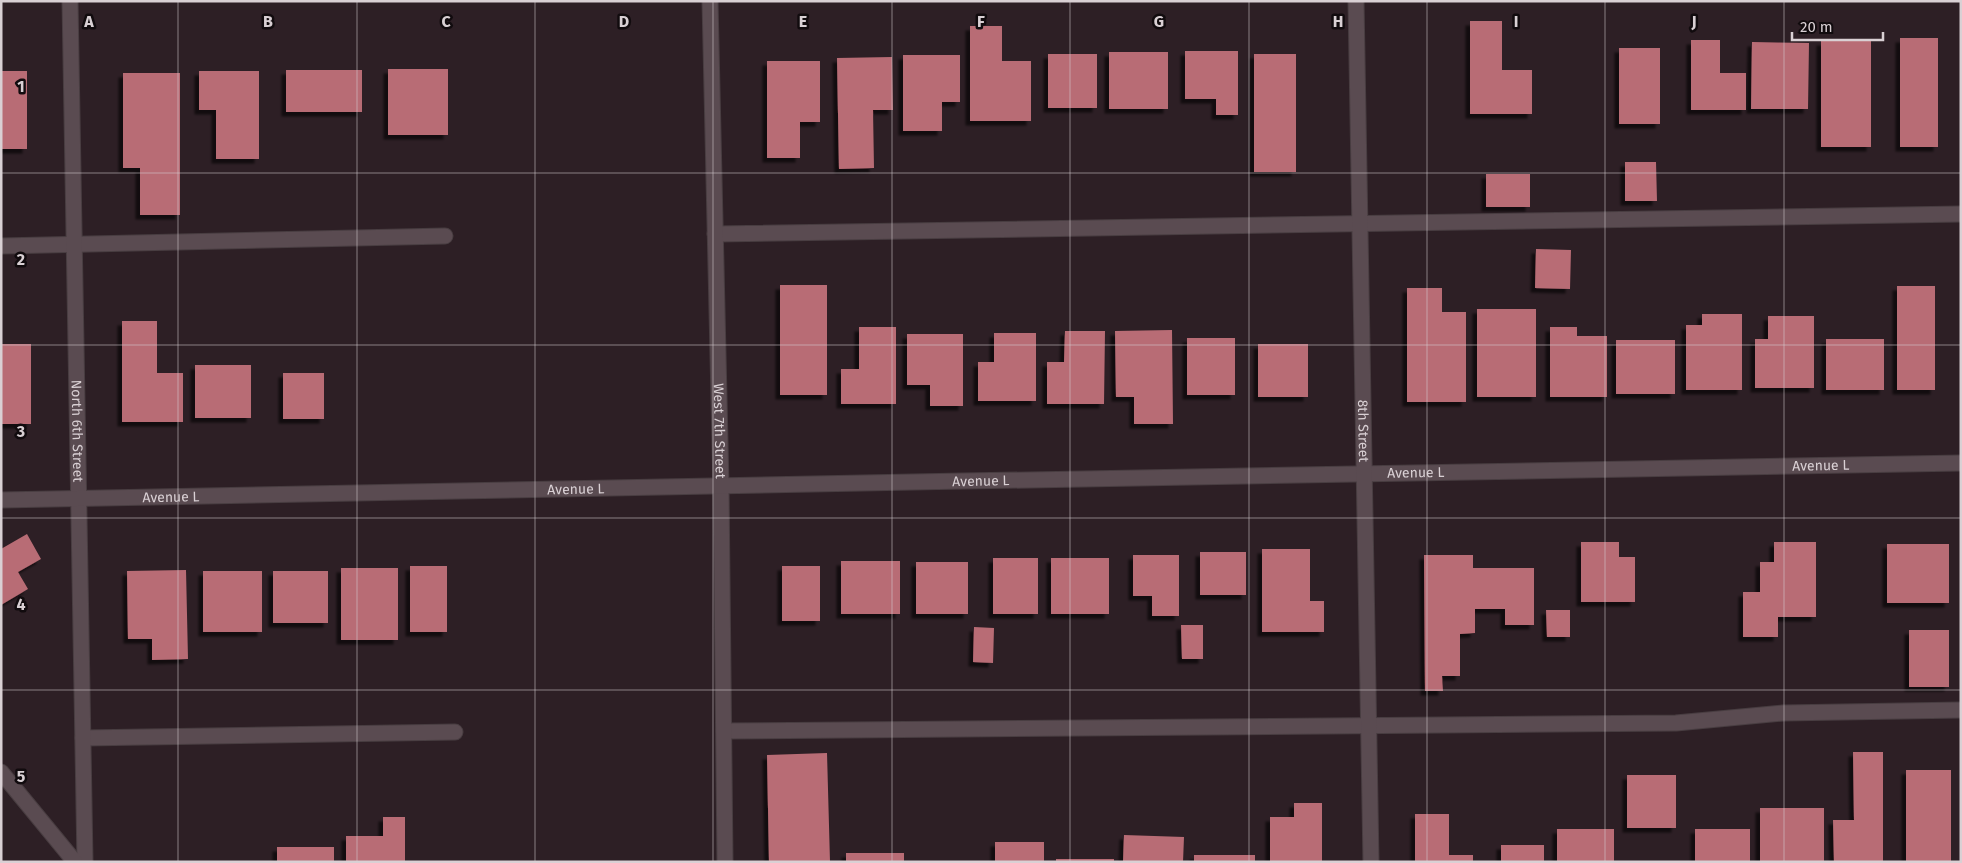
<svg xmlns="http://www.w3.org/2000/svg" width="1962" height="863" font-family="'Fira Sans',sans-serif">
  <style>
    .building { fill: #b86c75; filter: url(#shadow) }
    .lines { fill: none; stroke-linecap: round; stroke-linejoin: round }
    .service-casing { stroke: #483d41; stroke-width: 17 }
    .minor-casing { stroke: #483d41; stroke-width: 17 }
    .tertiary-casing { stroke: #483d41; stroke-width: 17 }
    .service { stroke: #5a4b51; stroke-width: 15 }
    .minor { stroke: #5a4b51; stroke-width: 15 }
    .tertiary { stroke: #5a4b51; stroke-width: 15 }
    .grid { fill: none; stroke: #d9d0d4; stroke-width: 1; stroke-opacity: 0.55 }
    .labels { text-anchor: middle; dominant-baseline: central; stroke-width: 5; stroke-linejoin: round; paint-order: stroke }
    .street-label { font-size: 14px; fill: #d9d0d4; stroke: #110b0e }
    .grid-label { font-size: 16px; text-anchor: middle; font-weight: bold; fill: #d9d0d4; stroke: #110b0e; stroke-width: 5; stroke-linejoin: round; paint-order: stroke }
  </style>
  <defs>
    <filter id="shadow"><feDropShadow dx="-4.5" dy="4.5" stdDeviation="1" flood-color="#0009"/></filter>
  </defs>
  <rect width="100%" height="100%" fill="#2d1f25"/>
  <path class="building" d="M1470,21H1502V70H1532V114H1470Z
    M970,26H1002V61H1031V121H970Z
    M1900,38H1938V147H1900Z
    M1691,40H1720V73H1746V110H1691Z
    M1821,41H1871V147H1821Z
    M1752,42L1809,43L1808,109H1751Z
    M1619,48H1660V124H1619Z
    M1185,51H1238V115H1216V99H1185Z
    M1109,52H1168V109H1109Z
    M1048,54H1097V108H1048Z
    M1254,54H1296V172H1254Z
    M903,55H960V102H942V131H903Z
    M892,57L893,110H873L874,168L839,169L837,58Z
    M767,61H820V122H800V158H767Z
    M388,69H448V135H388Z
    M286,70H362V112H286Z
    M1,71H27V149H1Z
    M199,71H259V159H216V110H199Z
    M123,73H180V215H140V168H123Z
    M1625,162H1656L1657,201H1625Z
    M1486,174H1530V207H1486Z
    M1536,249L1571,250L1570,289L1535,288Z
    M780,285H827V395H780Z
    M1897,286H1935V390H1897Z
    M1407,288H1442V312H1466V402H1407Z
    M1477,309H1536V397H1477Z
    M1702,314H1742V390H1686V325H1702Z
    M1768,316H1814V388H1755V339H1768Z
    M122,321H157V373H183V422H122Z
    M859,327H896V404H841V369H859Z
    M1550,327H1577V336H1607V397H1550Z
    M1172,330L1173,424H1134V397H1116L1115,331Z
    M1065,331H1105L1104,404H1047V362H1064Z
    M994,333H1036V401H978V362H994Z
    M907,334H963V406H930V385H907Z
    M1187,338H1235V395H1187Z
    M1826,339H1884V390H1826Z
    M1616,340H1675V394H1616Z
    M1,344H31V424H1Z
    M1258,344H1308V397H1258Z
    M195,365H251V418H195Z
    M283,373H324V419H283Z
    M27,534L41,559L18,572L28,589L1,605V549Z
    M1581,542H1619V557H1635V602H1581Z
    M1774,542H1816V617H1778V637H1743V592H1760V562H1774Z
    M1887,544H1949V603H1887Z
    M1262,549H1310V601H1324V632H1262Z
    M1200,552H1246V595H1200Z
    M1133,555H1179V616H1152V596H1133Z
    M1424,555H1473V568H1534V625H1505V609H1475V633L1460,634V676H1442L1443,691H1425Z
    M993,558H1038V614H993Z
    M1051,558H1109V614H1051Z
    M841,561H900V614H841Z
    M916,562H968V614H916Z
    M410,566H447V632H410Z
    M782,566H820V621H782Z
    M341,568H398V640H341Z
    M186,570L188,659L152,660V639H128L127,571Z
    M203,571H262V632H203Z
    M273,571H328V623H273Z
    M1546,610H1570V637H1547Z
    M1181,625H1203V659H1182Z
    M974,627L994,628L993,663L973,662Z
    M1909,630H1949V687H1909Z
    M1853,752H1883V862H1834L1833,820H1854Z
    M827,753L830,862H769L767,755Z
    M1906,770H1951V862H1906Z
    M1627,775H1676V828H1627Z
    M1294,803H1322V862H1270V817H1294Z
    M1760,808H1824V862H1760Z
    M1415,814H1449V855H1473V862H1415Z
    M383,817H405V862H346V836H383Z
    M1557,829H1614V862H1557Z
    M1695,829H1750V862H1695Z
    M1124,835L1184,837L1183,862H1123Z
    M995,842H1044V862H995Z
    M1501,845H1544V862H1501Z
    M277,847H334V862H277Z
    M846,853H904V862H846Z
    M1194,855H1255V862H1194Z
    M1056,859H1114V862H1056Z"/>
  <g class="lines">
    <defs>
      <path id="service" d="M715,234L1961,214
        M1,246L445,236
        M724,731L1676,723L1783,713L1961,710
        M83,738L455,732"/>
      <g id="minor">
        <path id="s1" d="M70,1L85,862"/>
        <path id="s2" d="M710,1L721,487L725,862"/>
        <path id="s3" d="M1,500C654,488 1308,473 1961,463"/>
      </g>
      <g id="tertiary">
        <path id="s4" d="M1356,1L1371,862"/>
        <path d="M1,772L75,862"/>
      </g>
    </defs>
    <use href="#service" class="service-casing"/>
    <use href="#minor" class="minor-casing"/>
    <use href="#tertiary" class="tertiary-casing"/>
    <use href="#service" class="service"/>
    <use href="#minor" class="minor"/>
    <use href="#tertiary" class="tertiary"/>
  </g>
  <path class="grid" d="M178,1V862M357,1V862M535,1V862M713,1V862M892,1V862M1070,1V862M1249,1V862M1427,1V862M1605,1V862M1784,1V862M1,173H1961M1,345H1961M1,518H1961M1,690H1961"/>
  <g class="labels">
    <g class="street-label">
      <text stroke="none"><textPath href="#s1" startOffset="430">North 6th Street</textPath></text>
      <text stroke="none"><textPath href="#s2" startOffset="430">West 7th Street</textPath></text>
      <text stroke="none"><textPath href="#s4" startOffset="430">8th Street</textPath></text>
      <text stroke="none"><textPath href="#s3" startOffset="1820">Avenue L</textPath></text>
      <text stroke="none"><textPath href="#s3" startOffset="1415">Avenue L</textPath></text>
      <text stroke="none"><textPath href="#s3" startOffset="980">Avenue L</textPath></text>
      <text stroke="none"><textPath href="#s3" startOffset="575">Avenue L</textPath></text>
      <text stroke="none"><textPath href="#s3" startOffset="170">Avenue L</textPath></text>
    </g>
  </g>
  <g class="grid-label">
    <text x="89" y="27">A</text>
    <text x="268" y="27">B</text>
    <text x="446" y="27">C</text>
    <text x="624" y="27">D</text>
    <text x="803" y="27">E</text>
    <text x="981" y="27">F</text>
    <text x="1159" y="27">G</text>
    <text x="1338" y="27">H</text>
    <text x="1516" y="27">I</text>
    <text x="1694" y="27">J</text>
    <text x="21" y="92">1</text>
    <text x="21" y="265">2</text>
    <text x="21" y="437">3</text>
    <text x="21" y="610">4</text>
    <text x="21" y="782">5</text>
  </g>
  <rect width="1962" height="863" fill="none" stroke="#d9d0d4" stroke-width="5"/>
  <path d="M1792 32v8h91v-8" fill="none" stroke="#d9d0d4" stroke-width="2.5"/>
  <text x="1800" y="32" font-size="15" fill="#d9d0d4" stroke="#110b0e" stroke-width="4" paint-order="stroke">20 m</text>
</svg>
